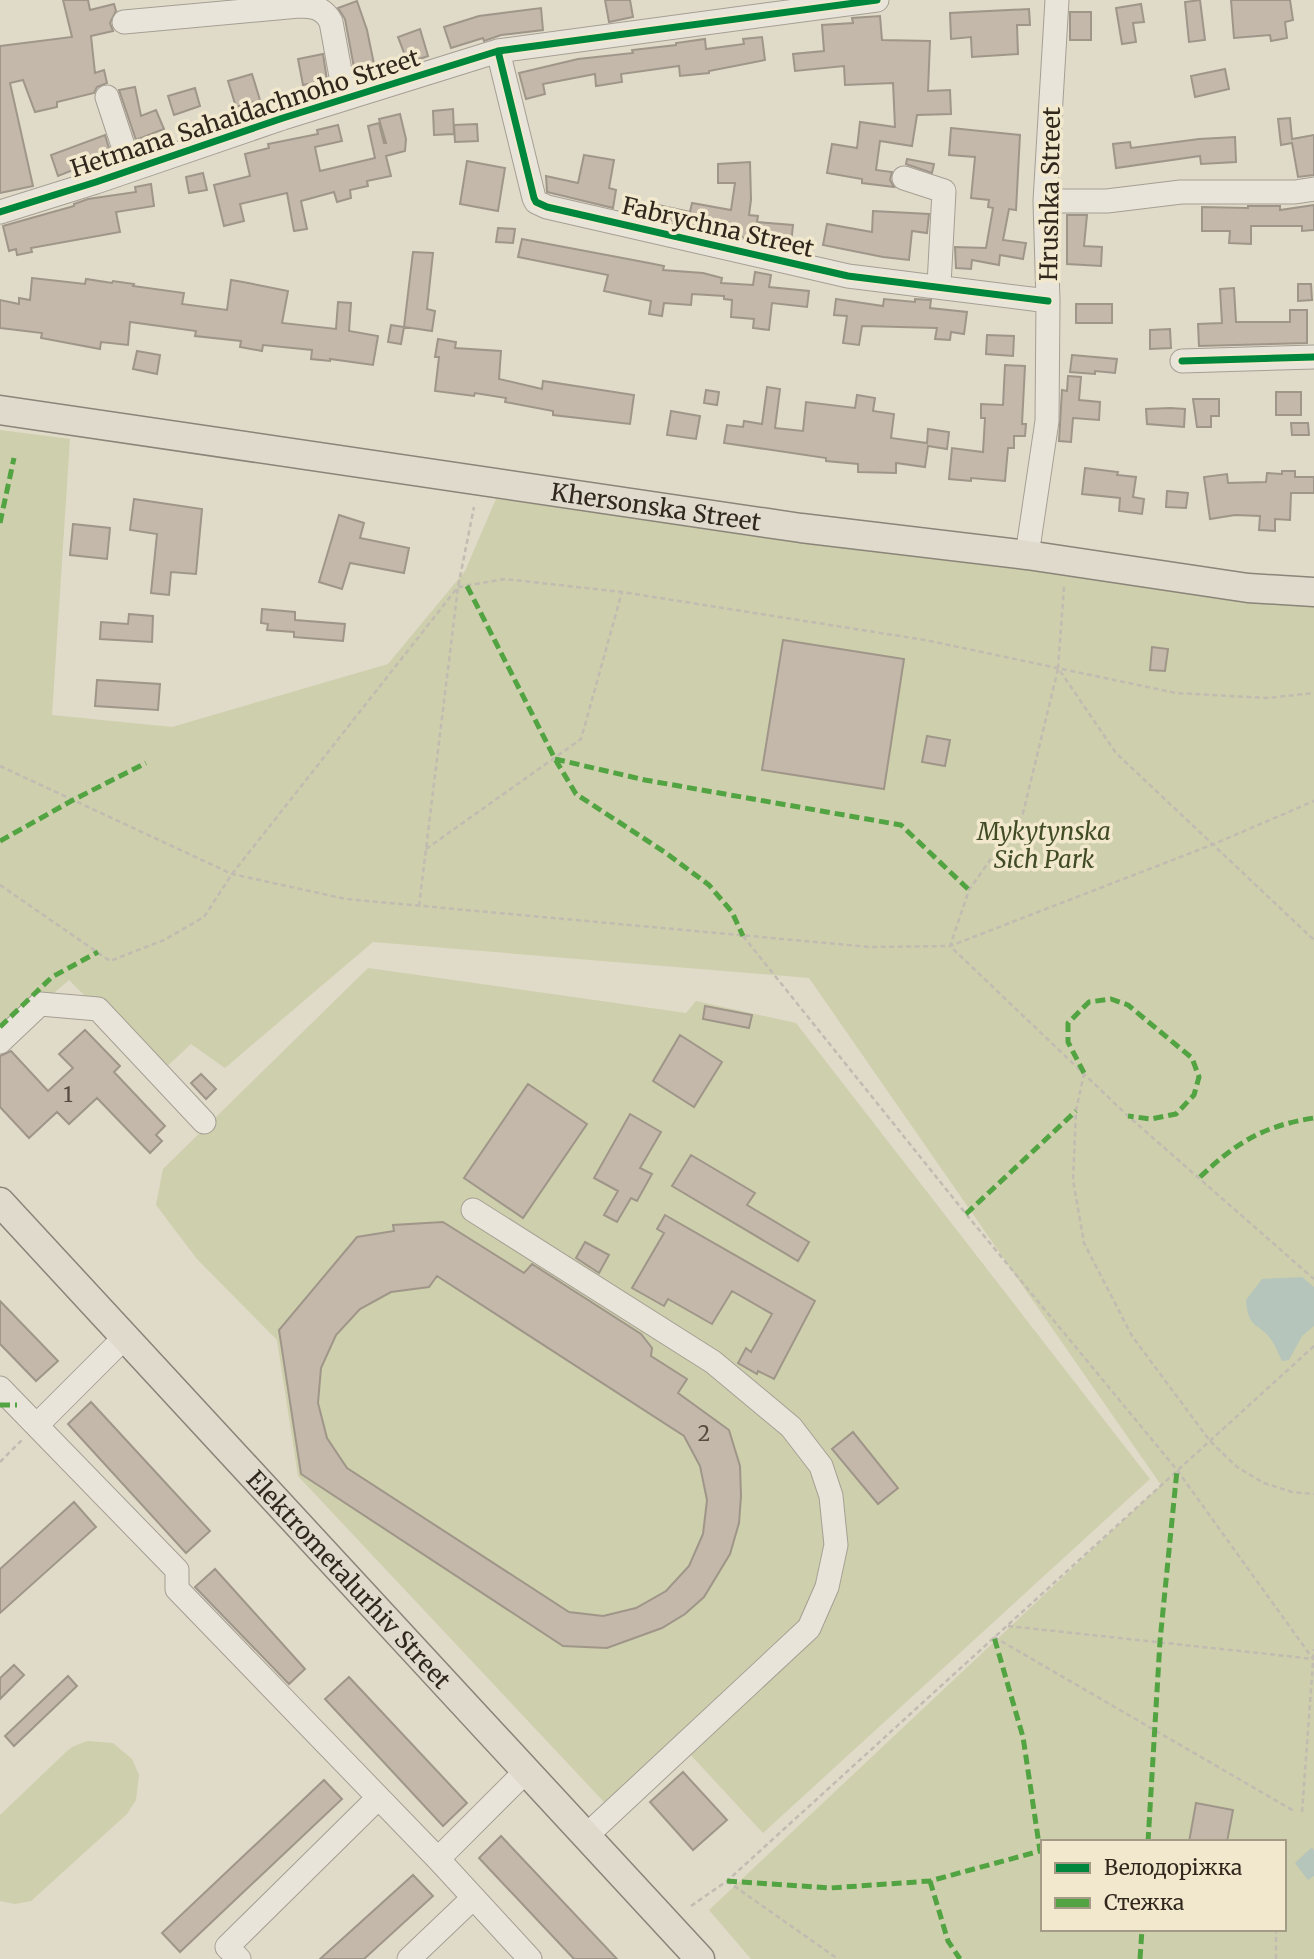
<svg xmlns="http://www.w3.org/2000/svg" width="1314" height="1959" font-family="Merriweather,serif">
  <style>
    .green { fill: #cecfac; fill-rule: evenodd }
    .water { fill: #b5c5bb }
    .building { fill: #c3b8aa; stroke: #9f9689; stroke-width: 2; fill-rule: evenodd }
    .lines { fill: none; stroke-linecap: round; stroke-linejoin: round }
    .minor-casing { stroke: #a59f93; stroke-width: 25 }
    .major-casing { stroke: #8a8479; stroke-width: 31 }
    .path { stroke: #c1bbb2; stroke-width: 2.5; stroke-dasharray: 5 3.5; stroke-linecap: butt }
    .minor { stroke: #e8e4da; stroke-width: 23 }
    .major { stroke: #dfdacc; stroke-width: 28 }
    .quiet { stroke: #52a341; stroke-width: 5; stroke-dasharray: 10 5; stroke-linecap: butt }
    .cycleway-casing { stroke: #f1e8ce; stroke-width: 11 }
    .cycleway { stroke: #00873e; stroke-width: 7 }
    .labels { text-anchor: middle; dominant-baseline: central; stroke-width: 7; stroke-linejoin: round; paint-order: stroke }
    .number-label { font-size: 21px; fill: #564b40 }
    .street-label { font-size: 24px; fill: #31271d; stroke: #f1e8ce }
    .park-label { font-size: 24px; font-style: italic; fill: #414c25; stroke: #f1e8ce }
  </style>
  <rect width="100%" height="100%" fill="#e0dac9"/>
  <path class="green" d="M0,430L70,439L52,715L172,727L388,664L465,571L496,499L1125,581L1314,602V1959H751L709,1910L1161,1485L809,978L373,942L225,1068L191,1044L161,1072L69,980L0,1039ZM1043,1842H1284V1929H1043Z
    M368,968L686,1013L696,1001L796,1023L1150,1479L763,1833L675,1738L605,1803L298,1476L277,1340L197,1259L156,1205L163,1169Z
    M87,1741L113,1743L132,1759L139,1775L136,1800L127,1814L31,1901L15,1904L0,1901V1815L65,1753L72,1747Z"/>
  <path class="water" d="M1302,1277L1314,1287V1326L1302,1336L1289,1360L1282,1361C1279,1355 1276,1347 1272,1341C1260,1322 1248,1331 1246,1300L1262,1279Z
    M1312,1847L1314,1851V1876L1308,1880L1295,1863Z"/>
  <path class="building" d="M63,0H88L90,10L114,4L116,11L110,23L113,31L91,36L95,73L104,70L107,83L97,87L94,93L57,102V107L35,112L23,80L10,83L33,186L0,193V46L72,37Z
    M605,0H630L633,17L609,22Z
    M1200,0L1205,40L1189,42L1185,2Z
    M1231,0H1290L1293,20L1285,22L1287,38L1271,41L1270,35L1234,38Z
    M357,1L367,30L375,69L355,73L345,19L338,8Z
    M1141,4L1144,22L1133,23L1136,42L1122,44L1116,8Z
    M541,8L543,30L501,35L484,41L483,38L451,48L444,27L479,16Z
    M1029,9L1030,25H1017L1018,54L972,57L971,37L951,39L950,13Z
    M1070,12H1091V40H1070Z
    M880,16L882,40L930,41L928,91L950,90L951,114L917,115L912,146L880,141L876,170L892,172L890,180L894,187L862,183V179L827,173L832,144L857,148L860,122L895,127L893,83L845,85L844,66L795,71L793,54L824,51L822,25L853,23L852,18Z
    M420,29L428,56L408,63L398,37Z
    M762,37L765,60L709,71V73L680,76L679,66L621,74L622,82L596,86L595,74L543,84L545,94L526,99L519,73L578,59L633,53L632,50L676,45V43L705,39L706,49L744,44L743,39Z
    M323,54L327,80L303,85L298,59Z
    M1225,69L1229,89L1195,97L1191,76Z
    M252,74L260,100L236,107L228,81Z
    M135,87L141,116L156,110L164,129L136,140L119,90Z
    M195,88L200,106L174,115L168,96Z
    M453,109L454,134L434,135L433,111Z
    M400,114L406,139L405,151L386,156L391,176L367,181L368,186L350,190L351,198L337,202L334,192L301,201L307,229L294,231L287,193L240,204L244,221L224,226L214,185L250,176L245,154L269,148L268,144L318,134L317,130L338,125L342,141L315,147L320,171L375,158L368,126L379,123L384,143H386L379,119Z
    M1290,118L1292,139L1314,135V175L1298,177L1292,143L1281,145L1278,119Z
    M477,124L478,141L455,142L454,125Z
    M951,128L1020,135L1016,210L1009,209L1003,240L1026,243L1023,259L1000,255L999,265L972,260L971,269L956,268L955,247L986,248L993,208L988,207L989,200L971,198L975,157L949,155Z
    M105,135L111,155L58,176L51,155Z
    M1235,137L1236,162L1201,164L1200,156L1116,168L1113,144L1130,142L1131,148L1199,139Z
    M584,155L614,160L609,188L616,190L613,208L547,192L546,176L578,183Z
    M907,159L934,164L932,173L906,164Z
    M467,161L505,168L498,211L460,204Z
    M750,162L751,200L749,215L758,216L757,222L793,225L791,244L753,240L650,216L653,204L690,212L692,203L731,210L735,183H718V164Z
    M203,173L207,190L189,193L186,177Z
    M151,184L154,206L116,212L120,232L31,248L32,252L17,255L16,249L9,251L3,226L74,206V204L88,199L136,192L135,187Z
    M1314,205V230L1302,231V226H1251V244L1229,243L1230,231H1202V207L1248,208V206H1280V210Z
    M873,211L929,214L927,233L912,231L909,260L883,257L823,245L827,224L872,232Z
    M1067,215H1087L1084,246L1102,247L1101,266L1067,264Z
    M498,228L515,229L513,243L496,242Z
    M522,239L649,263L664,266L663,270L703,273L722,278L721,283L753,285L755,272L771,275L769,287L809,291L807,307L772,303L769,330L753,328L754,319L731,317L732,300L724,299V296L692,294L691,305L664,303L662,316L649,314L651,301L604,291L608,275L518,257Z
    M413,252L433,253L427,309L435,311L432,331L404,327Z
    M32,278L85,284L86,279L112,283L113,281L134,284L133,286L184,293L182,304L227,310L231,280L243,282L288,291L282,323L336,329L338,302L351,303L349,331L378,336L373,365L330,359V361L311,359L312,350L263,345L262,351L240,347L241,341L195,336L196,331L130,322L128,345L101,342L100,349L41,338L42,333L0,328V300L19,304V298L30,300Z
    M1298,284H1311L1312,300L1298,301Z
    M1234,288L1236,322H1290V310H1307V343L1199,346L1198,324L1222,323L1220,289Z
    M836,299L883,306L884,299L915,302V299L931,300L930,308L967,312L964,334L951,332L950,340L935,339L937,328L862,326L859,345L843,343L847,316L834,315Z
    M1076,304H1112V323H1076Z
    M391,325L404,327L401,344L388,342Z
    M1170,329L1171,348L1150,349V330Z
    M987,335L1014,336L1013,356L986,354Z
    M438,339L456,342L455,348L501,351L499,379L542,389L543,381L634,395L630,424L553,415V411L505,402L506,398L475,393L474,396L435,391L439,357H435Z
    M137,351L160,355L157,374L133,369Z
    M1072,355L1117,359L1115,373L1095,371V374L1070,372Z
    M1005,365L1025,366L1022,424H1026L1025,436H1014V448H1008L1005,481L971,478V481L949,479L952,448L983,452L985,418H981V404L1003,405Z
    M1068,376L1081,377L1079,400L1100,402L1099,420L1073,418L1071,442L1059,441L1062,390L1067,391Z
    M767,387L780,389L775,428L803,431L806,402L855,408L857,395L875,398L873,411L894,414L891,438L927,443L928,429L949,432L947,449L928,446L925,467L896,463V473L858,472V464L826,461V458L724,443L727,425L743,427L744,421L762,424Z
    M706,390L719,392L717,405L704,403Z
    M1276,392H1301V415H1276Z
    M1193,399H1219V416H1211V427H1197Z
    M1170,408L1185,409L1184,427L1147,424L1146,409Z
    M671,411L700,416L696,439L667,435Z
    M1291,423H1308L1309,435H1292Z
    M1085,468L1118,472L1117,475L1136,477L1133,497L1144,499L1142,514L1119,511L1120,498L1082,494Z
    M1282,471H1295V477H1314V493H1291L1290,520L1275,519V531L1259,530L1260,516L1235,515L1210,519L1204,477L1227,474L1228,483L1266,482L1267,473L1282,474Z
    M1167,491L1188,493L1186,508L1166,507Z
    M134,499L202,509L196,574L171,572L169,595L151,593L157,534L130,530Z
    M339,515L364,523L360,538L409,548L404,573L350,563L342,589L319,582Z
    M73,524L110,528L107,559L70,555Z
    M262,609L295,612V620L345,624L343,641L294,637V632L267,630L268,624L261,623Z
    M129,614L153,616L152,642L100,639L101,622L128,624Z
    M783,640L904,659L884,789L762,770Z
    M1152,647L1168,649L1165,671L1150,670Z
    M97,680L160,684L158,710L95,706Z
    M927,736L950,740L945,766L922,762Z
    M705,1006L752,1015L749,1028L703,1019Z
    M85,1030L120,1066L114,1072L165,1126L156,1135L162,1141L150,1153L97,1098L69,1124L57,1112L29,1138L0,1107V1056L11,1051L48,1091L73,1068L59,1054Z
    M680,1035L722,1062L694,1107L653,1081Z
    M201,1074L216,1089L206,1099L191,1083Z
    M528,1084L587,1124L523,1218L464,1178Z
    M630,1114L661,1132L640,1168L652,1174L637,1201L631,1198L617,1222L604,1215L618,1191L594,1178Z
    M691,1155L755,1193L747,1205L809,1242L798,1261L672,1186Z
    M665,1215L815,1301L774,1379L758,1371L757,1374L738,1363L746,1348L751,1352L772,1314L732,1291L712,1324L668,1299L664,1306L632,1288L664,1233L657,1229Z
    M443,1222L524,1273L532,1264L641,1334L652,1348L651,1356L687,1379L678,1393L729,1430L740,1466L741,1496L739,1523L730,1554L704,1597L685,1614L662,1628L607,1648L563,1646L301,1474L279,1330L357,1237L394,1231L393,1225ZM437,1276L684,1436L700,1466L707,1500L703,1534L689,1566L666,1591L636,1608L603,1616L569,1612L347,1468L327,1438L318,1403L321,1368L336,1335L360,1309L391,1292L429,1287Z
    M585,1242L609,1255L599,1273L576,1258Z
    M0,1301L58,1361L36,1381L0,1344Z
    M91,1402L210,1531L186,1553L68,1424Z
    M853,1432L898,1488L878,1504L832,1449Z
    M74,1502L96,1527L0,1613V1569Z
    M215,1569L305,1669L289,1684L195,1587Z
    M14,1665L24,1675L0,1699V1678Z
    M68,1676L77,1686L14,1746L5,1736Z
    M349,1677L467,1803L443,1826L325,1699Z
    M683,1772L727,1820L693,1850L650,1802Z
    M324,1780L342,1799L180,1952L162,1933Z
    M1196,1803L1233,1810L1227,1842H1189Z
    M501,1836L617,1959H574L479,1858Z
    M413,1875L433,1896L364,1959H320Z"/>
  <g class="lines">
    <defs>
      <path id="minor" d="M124,22L299,6C313,6 324,8 331,22L345,98
        M498,51L534,198L536,202L547,207L848,276L1048,301
        M107,97L131,170
        M904,178L944,191L939,285
        M1045,201H1107L1181,192H1295L1314,189
        M0,212L96,182L283,118L498,51L877,0
        M1182,361L1314,357
        M1027,555L1047,421L1048,301L1045,201L1057,0
        M0,1042L40,1004L98,1009L204,1122
        M473,1210L713,1362L791,1427L821,1466L831,1496L836,1545L827,1587L809,1628L586,1836
        M0,1388L177,1570V1589L438,1859L530,1959
        M37,1425L125,1337
        M438,1859L526,1771
        M239,1959L227,1947L378,1798
        M409,1959L473,1898"/>
      <g id="major">
        <path id="s1" d="M0,410L801,528L1027,555L1248,588L1314,592"/>
        <path id="s2" d="M0,1202L700,1959"/>
      </g>
    </defs>
    <use href="#minor" class="minor-casing"/>
    <use href="#major" class="major-casing"/>
    <path class="path" d="M1064,587L1058,668L1116,753L1314,940
      M1058,669L1023,813L969,890L950,946L1128,1116L1314,1279
      M0,766L232,874L346,899L870,947L950,946L1214,844L1314,801
      M426,849L581,739L622,592
      M0,885L110,961L164,940L204,917L232,874L458,587L505,579L622,592L925,640L1176,693L1267,698L1314,693
      M419,906L458,587L474,507
      M743,936L966,1214L1177,1470L1313,1659
      M1084,1073L1076,1111L1073,1180L1084,1243L1132,1336L1210,1441L1237,1467L1264,1483L1292,1492L1314,1494
      M0,1462L22,1440
      M1008,1626L1314,1659
      M994,1637L1294,1811
      M1302,1812L1314,1649
      M727,1881L838,1959
      M691,1906L727,1881L1314,1346
      M1276,1959V1929"/>
    <use href="#minor" class="minor"/>
    <use href="#major" class="major"/>
    <path class="quiet" d="M0,523L14,458
      M467,586L555,759L576,794L666,853L709,885L732,912L743,936
      M555,759L645,780L901,825L969,890
      M0,841L73,800L146,763
      M0,1027L52,977L98,952
      M1084,1073L1068,1042V1023L1089,1002L1111,999L1128,1005L1192,1058L1199,1077L1194,1095L1176,1114L1151,1119L1128,1116
      M1200,1177C1237,1142 1263,1126 1314,1118
      M966,1214L1076,1111
      M0,1405H17
      M1148,1842L1160,1641L1177,1470
      M727,1881L830,1888L930,1881L1040,1851L1023,1737L994,1637
      M930,1881L948,1941L960,1959
      M1140,1959L1142,1929"/>
    <defs>
      <path id="cycleway" d="M498,51L534,198L536,202L547,207L848,276L1048,301
        M0,212L96,182L283,118L498,51L877,0
        M1182,361L1314,357"/>
    </defs>
    <use href="#cycleway" class="cycleway-casing"/>
    <use href="#cycleway" class="cycleway"/>
  </g>
  <g class="labels">
    <g class="number-label">
      <text x="68" y="1094">1</text>
      <text x="704" y="1433">2</text>
    </g>
    <g class="street-label">
      <text transform="translate(245 113) rotate(-18)">Hetmana Sahaidachnoho Street</text>
      <text transform="translate(1050 194) rotate(-89)">Hrushka Street</text>
      <text transform="translate(718 227) rotate(13)">Fabrychna Street</text>
      <text stroke="none"><textPath href="#s1" startOffset="663">Khersonska Street</textPath></text>
      <text stroke="none"><textPath href="#s2" startOffset="514">Elektrometalurhiv Street</textPath></text>
    </g>
    <g class="park-label">
      <text x="1044" y="831">Mykytynska<tspan x="1044" dy="28">Sich Park</tspan></text>
    </g>
  </g>
  <rect x="1041" y="1840" width="245" height="91" fill="#f1e8ce" stroke="#a49b87" stroke-width="2"/>
  <rect x="1055" y="1863" width="35" height="10" fill="#00873e" stroke="#a49b87" stroke-width="2"/>
  <text x="1104" y="1875" font-size="21" fill="#31271d">Велодоріжка</text>
  <rect x="1055" y="1898" width="35" height="10" fill="#52a341" stroke="#a49b87" stroke-width="2"/>
  <text x="1104" y="1910" font-size="21" fill="#31271d">Стежка</text>
</svg>
